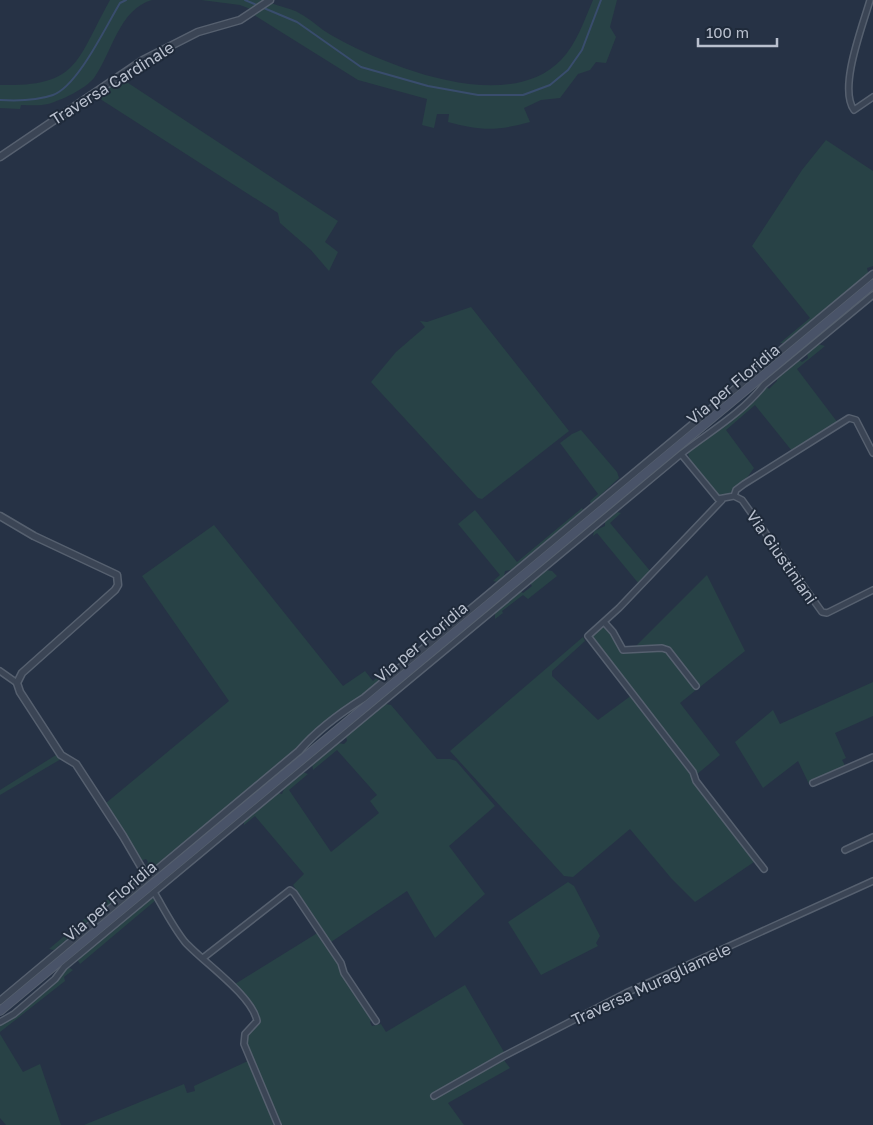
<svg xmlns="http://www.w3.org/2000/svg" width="873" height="1125" font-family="'Golos Text',sans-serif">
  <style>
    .green { fill: #284246 }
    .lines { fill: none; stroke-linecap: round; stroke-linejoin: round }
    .stream { stroke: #394d6d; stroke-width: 2 }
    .minor-casing { stroke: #56606f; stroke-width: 8 }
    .tertiary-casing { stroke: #56606f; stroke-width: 9 }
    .secondary-casing { stroke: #56606f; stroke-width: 10 }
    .minor { stroke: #3b4555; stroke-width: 5 }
    .tertiary { stroke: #3b4555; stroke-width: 6 }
    .secondary { stroke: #495368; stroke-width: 8 }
    .labels { text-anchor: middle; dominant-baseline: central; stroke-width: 4; stroke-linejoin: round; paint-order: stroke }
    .street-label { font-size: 16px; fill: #b9c0ce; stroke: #1f2a3a }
  </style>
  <rect width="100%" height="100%" fill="#263245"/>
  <path class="green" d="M110,0H152C119,9 112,53 94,78C85,89 62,100 48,104C40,106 29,105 21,105L20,109L0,108V85C79,87 76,61 110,0Z
    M201,0H265L253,10L240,5Z
    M593,0H617L610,27L616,37L606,63L596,62L590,70L578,74L560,98L541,100L524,108L530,122C497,131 481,131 448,122L449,114H437L434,128L422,125L427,99L358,80L254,15L271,3C280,7 291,8 299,13C311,19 320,29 331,35C386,66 507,116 561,60C577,43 584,21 593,0Z
    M119,77L338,221L325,242L338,252L329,271L311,250L280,223L278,213L94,95Z
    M826,140L873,171V266L867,268L868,273L784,343H780L810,318L752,246L802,170Z
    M471,307L569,431L482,499L478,498L371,382L396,352L425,327L420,321L427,322Z
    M818,344L825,346L797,369L838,423L792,451L755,405L726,430L754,468C747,479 733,495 719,497L690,463L688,452L756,400L767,387L769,389L777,381V379L799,360L802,362L808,358L807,353Z
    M581,430L617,472L619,478L591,504L590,501L598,494L560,443L572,434Z
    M582,508L583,510L515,569L505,571L504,576L497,582L493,581L500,575L458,524L475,510L517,562Z
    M617,512L621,513L610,523L651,572L639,584L597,533L593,536L594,531L605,526V522Z
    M214,525L343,686L365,671L373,681L378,676L383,679C354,703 321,721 297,750L150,870L144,868L148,862L146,859L140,861L106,803L229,701L142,576Z
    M546,570L552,571L557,576L528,599L523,595L502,611L503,613L495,619V612L520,591L523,593L532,586L530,583Z
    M707,575L745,651L700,687L665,646L635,647Z
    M604,624L612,633L622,652H648L658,648L667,652L696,690L680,703L720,755L696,775L589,636Z
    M583,637L585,641L552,671V676L598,720L632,695L692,773L695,782L754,862L695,902L671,878L630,829L573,877L564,876L450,751Z
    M873,682V716L835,733L846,758L842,760L846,767L809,784L798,761L763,788L735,742L773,710L780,724Z
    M385,704L391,705L437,759H450L456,761L495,806L449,846L485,894L435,938L407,891L331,942L293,885L304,874L255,816L244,825V821L278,793L282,794L285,786L302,772L308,774L289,790L331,852L379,813L370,801L377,795L337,750L313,770L312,764L338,743L344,744L347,741L346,736Z
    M56,755L61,759L0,795V790Z
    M140,872V879L54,950L49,949Z
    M568,882L574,886L600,936L596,943L598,946L541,975L508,922Z
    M150,898L156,900L80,964L77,959Z
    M319,932L372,1019L370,1022L372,1026L381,1024L386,1032L465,985L504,1052L431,1095L432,1099L503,1059L510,1068L448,1103L464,1125H280L246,1044L245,1037L258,1022L259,1018L235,984Z
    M68,967L73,970L64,977L65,981L0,1032V1025Z
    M0,1034L23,1072L40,1064L61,1125H6L0,1118Z
    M250,1060L276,1125H84L184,1084L187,1093L195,1091L194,1086Z"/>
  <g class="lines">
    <path class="stream" d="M245,0L297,22L361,67L428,86L478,95H523L550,85L568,70L582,50L601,0
      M0,100C18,101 36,101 53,95C78,86 106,26 120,3L126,0"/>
    <defs>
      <path id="minor" d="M870,0C863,25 838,88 854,110L873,97
        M681,454L718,499L734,496L742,500L822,612L827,613L873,590
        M734,496L736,490L744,484L849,418L856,420L873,453
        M722,500L619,608L588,636L693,772L696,781L764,869
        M604,622L613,632L623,650L662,648L668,650L696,686
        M0,671L17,683
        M813,783L873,757
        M845,850L873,837
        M154,892C164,909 173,927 185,942C203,962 252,995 257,1021L245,1034L244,1044L278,1125
        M203,958L290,890L294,893L341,963L344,973L376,1021
        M0,1022L14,1014L55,979L64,967L681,454C709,432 741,414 764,385L873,295
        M434,1096L504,1056L626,993L873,881"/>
      <path id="tertiary" d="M0,157L143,60L198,32L240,20L270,0
        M0,516L34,536L117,575L118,585L115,590L22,673L17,683L20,692L61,755L76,764L123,836L147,877
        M0,1001L299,751C317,730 340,713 364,698L873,274"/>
      <path id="secondary" d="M0,1011L873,284"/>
    </defs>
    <use href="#minor" class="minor-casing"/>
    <use href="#tertiary" class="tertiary-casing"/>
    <use href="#secondary" class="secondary-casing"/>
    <use href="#minor" class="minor"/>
    <use href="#tertiary" class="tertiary"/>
    <use href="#secondary" class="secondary"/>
  </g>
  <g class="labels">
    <g class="street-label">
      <text transform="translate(112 83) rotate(-32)">Traversa Cardinale</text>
      <text transform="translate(733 384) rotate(-40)">Via per Floridia</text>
      <text transform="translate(782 557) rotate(55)">Via Giustiniani</text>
      <text transform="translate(421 642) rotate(-40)">Via per Floridia</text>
      <text transform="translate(110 901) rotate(-40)">Via per Floridia</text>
      <text transform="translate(651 984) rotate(-25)">Traversa Muragliamele</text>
    </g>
  </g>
  <path d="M698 38v8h79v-8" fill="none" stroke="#b9c0ce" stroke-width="2.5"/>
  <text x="706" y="38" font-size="15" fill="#b9c0ce" stroke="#1f2a3a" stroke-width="4" paint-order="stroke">100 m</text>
</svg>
